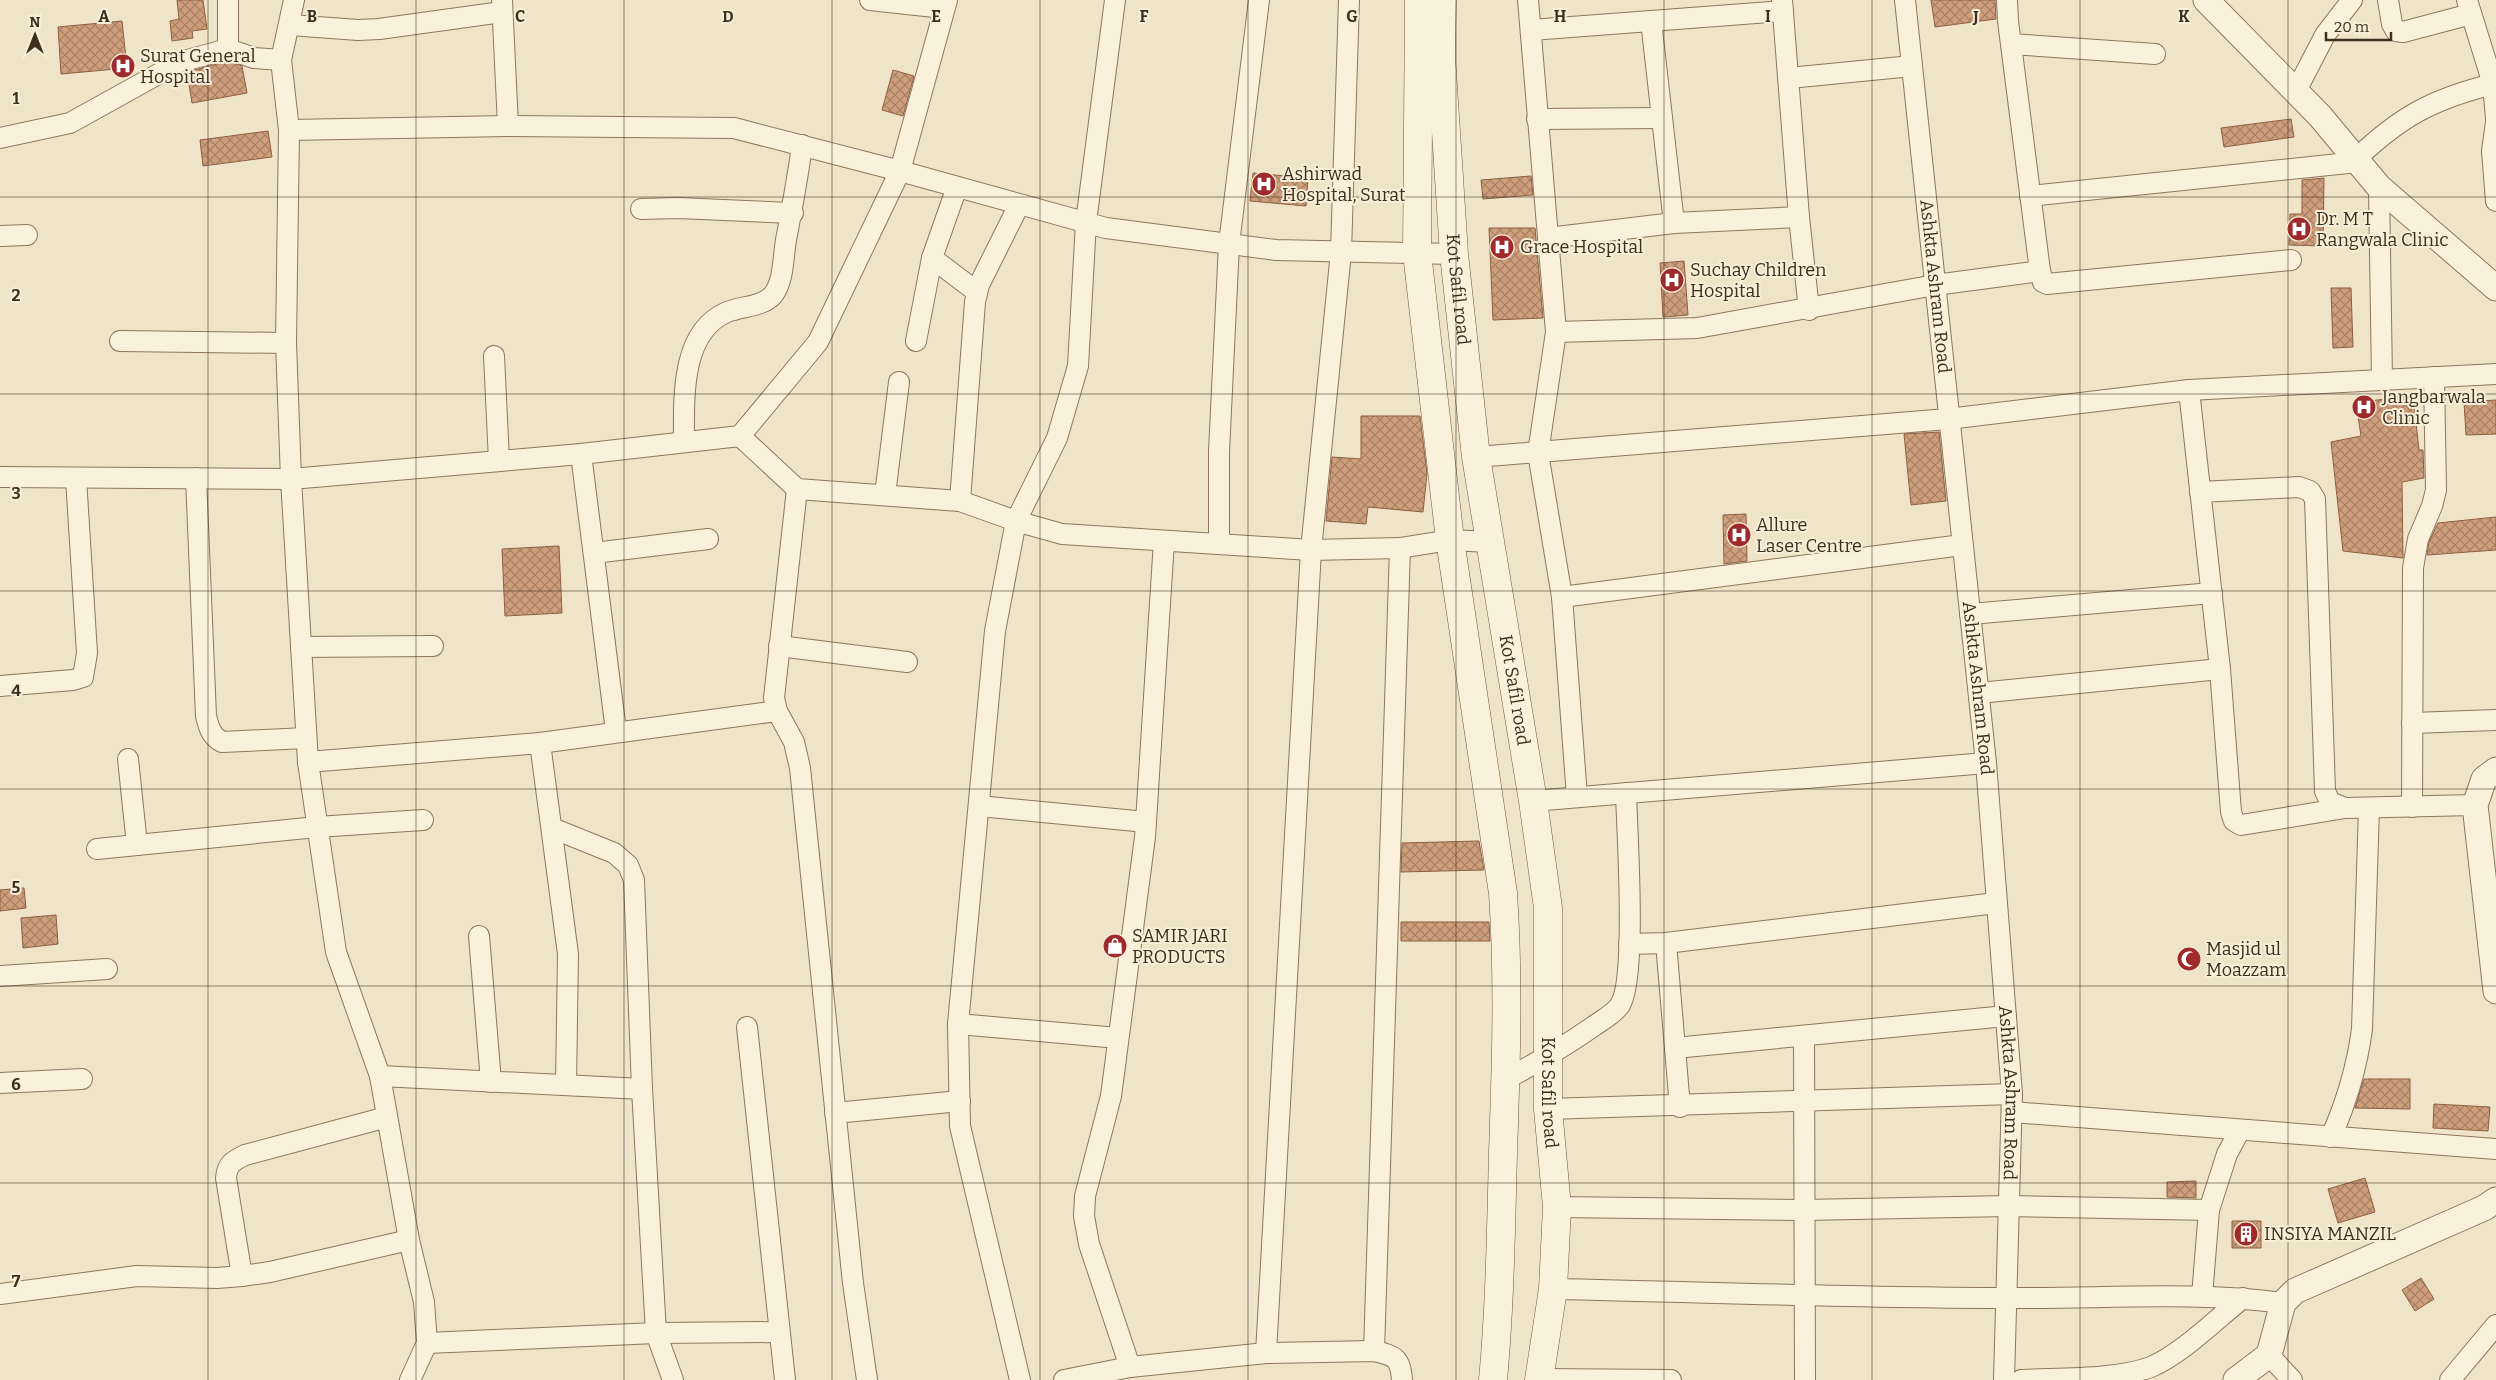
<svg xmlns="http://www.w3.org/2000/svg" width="2496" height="1380" font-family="Bitter,serif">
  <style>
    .building { fill: url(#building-cross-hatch); stroke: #8d5f41 }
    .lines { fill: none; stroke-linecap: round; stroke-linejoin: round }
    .minor-casing { stroke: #8d765c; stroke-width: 22 }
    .tertiary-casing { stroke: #8d765c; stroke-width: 27 }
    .secondary-casing { stroke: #6f573f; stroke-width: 29 }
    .minor { stroke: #faf1dc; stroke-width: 20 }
    .tertiary { stroke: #faf1dc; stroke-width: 25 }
    .secondary { stroke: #faf1dc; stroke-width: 28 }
    .grid { fill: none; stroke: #3d2e20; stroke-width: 1; stroke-opacity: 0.55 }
    .labels { text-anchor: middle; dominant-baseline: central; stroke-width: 4; stroke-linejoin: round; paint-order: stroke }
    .poi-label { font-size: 18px; fill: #3d2e20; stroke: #f7eed8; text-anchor: start }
    .street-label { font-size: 18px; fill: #3d2e20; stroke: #f7eed8 }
    .grid-label { font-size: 16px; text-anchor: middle; font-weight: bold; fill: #3d2e20; stroke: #f7eed8; stroke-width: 4; stroke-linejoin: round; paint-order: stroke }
  </style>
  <defs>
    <pattern id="building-cross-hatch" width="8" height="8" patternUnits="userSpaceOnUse" patternTransform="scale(1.25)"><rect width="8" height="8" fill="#cf9f7d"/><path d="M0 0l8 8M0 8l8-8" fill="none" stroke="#a98266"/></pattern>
  </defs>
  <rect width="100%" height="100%" fill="#f0e4c8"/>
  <path class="building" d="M177,0H203L207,29L192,31L193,38L172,41L170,21L179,19Z
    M1931,0H1995L1996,19L1935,27Z
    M122,21L127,68L61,74L58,27Z
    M228,61L242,66L247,93L192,103L187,72Z
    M893,70L914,76L903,116L882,110Z
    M2291,119L2294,137L2224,147L2221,128Z
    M268,131L272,157L203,166L200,140Z
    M1253,173L1308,178L1306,206L1250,201Z
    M1531,176L1533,195L1483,199L1481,180Z
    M2324,178L2323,246L2289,245L2290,214H2302V180Z
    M1489,228H1535L1543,318L1493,320Z
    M1684,261L1688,315L1663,317L1660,263Z
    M2331,288H2351L2353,347L2333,348Z
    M2413,395L2419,450H2423L2424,478L2402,482L2403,558L2343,551L2331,442L2361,436L2356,403Z
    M2496,400V434L2466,435L2464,402Z
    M1361,416H1420L1427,474L1423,512L1368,507L1366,524L1326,521L1332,457L1361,459Z
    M1939,432L1946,501L1911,505L1904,434Z
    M1746,514L1747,561L1724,564L1723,515Z
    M2496,517V550L2427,555L2429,542L2438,523Z
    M559,546L562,613L505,616L502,549Z
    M1479,841L1484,870L1401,872L1402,843Z
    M24,888L26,908L0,911V890Z
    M56,915L58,944L23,948L21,918Z
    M1401,922H1489L1490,941H1401Z
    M2364,1079H2410V1109L2355,1108Z
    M2434,1104L2490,1107L2488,1131L2433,1128Z
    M2365,1178L2375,1212L2338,1223L2328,1189Z
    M2196,1181V1198L2167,1197V1182Z
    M2232,1221H2261V1248H2232Z
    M2421,1278L2434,1299L2415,1311L2402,1290Z"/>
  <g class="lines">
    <defs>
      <g id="minor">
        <path d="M294,0L281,60L289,130L286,343L291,479L308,762L336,952L380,1076L409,1240L424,1302L427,1343L410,1380"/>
        <path d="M502,0L508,126"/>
        <path d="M870,0L944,8"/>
        <path d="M1528,0L1556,332L1538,453L1562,597L1577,797"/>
        <path d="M1782,0L1799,217L1809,310"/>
        <path id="s1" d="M1905,0L1986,763L2012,1094L2004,1380"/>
        <path d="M2007,0L2008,21L2040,271L2043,282L2047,284L2291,260"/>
        <path d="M2388,0L2392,24L2396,31L2403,32L2471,14"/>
        <path d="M2467,0L2493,84L2496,119"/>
        <path d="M1651,21L1674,223"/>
        <path d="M290,25L358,30L379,29L502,12"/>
        <path d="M1531,30L1783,11"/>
        <path d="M2011,44L2155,54"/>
        <path d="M228,49V0"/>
        <path d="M1789,78L1912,66"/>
        <path d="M2296,91L2325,35L2352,0"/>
        <path d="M1537,119L1662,118"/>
        <path d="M2496,122L2492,151L2496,201"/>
        <path d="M289,130L508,126L734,128L900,171L1106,228L1276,250L1454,254"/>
        <path d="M0,138L70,123L180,62L228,49L254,58L281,60"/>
        <path d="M2356,159C2401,116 2433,99 2493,84"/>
        <path d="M2379,187L2382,380"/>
        <path d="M2030,196L2358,162"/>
        <path d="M641,209L678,208L793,213"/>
        <path d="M0,236L27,235"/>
        <path d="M1548,238L1674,223L1799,217"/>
        <path d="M932,258L977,292"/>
        <path d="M1556,332L1697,328L1935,285L2040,271"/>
        <path d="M120,341L286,343"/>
        <path d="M916,341L932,258L957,187"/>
        <path d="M494,356L499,461"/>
        <path d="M2189,390L2220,669L2231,812L2234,821L2241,825L2345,808"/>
        <path d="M740,436L797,489L960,501L1016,521L1062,534L1311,550L1400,548L1450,540L1489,542"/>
        <path d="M684,442C684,400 680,332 727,312C742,306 762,307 773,295C784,281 783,257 786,240C792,208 798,177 802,145"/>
        <path d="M581,454L616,731"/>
        <path d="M1476,457L1948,419L2189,390L2496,374"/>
        <path d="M0,477L291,479L581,454L740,436L818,342L900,171L947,0"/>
        <path d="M196,478L206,716C209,728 211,736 222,742L306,738"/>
        <path d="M797,489L774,698L777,711L794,742L800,768L853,1283L867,1380"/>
        <path d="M2200,492L2299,487L2310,491L2315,499L2325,791L2330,802L2345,808L2475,805"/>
        <path d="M885,495L899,382"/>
        <path d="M960,501L975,302L979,285L1019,205"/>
        <path d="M1219,544V452L1229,244L1259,0"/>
        <path d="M594,553L708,539"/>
        <path d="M1562,597L1962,545"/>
        <path d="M1970,614L2212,593"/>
        <path d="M779,646L907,662"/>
        <path d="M301,647L433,646"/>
        <path d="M0,686L73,680L83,677L87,653L76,478"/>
        <path d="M1979,693L2220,669"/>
        <path d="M2412,723L2496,720"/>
        <path d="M540,743L568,954L566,1085"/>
        <path d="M128,759L137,845"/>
        <path d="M308,762L540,743L777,711"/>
        <path d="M1533,801L1986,763"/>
        <path d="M979,806L1146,822"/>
        <path d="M2412,807L2413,568L2418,539L2432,506L2436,490L2434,377"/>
        <path d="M552,828L614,853L628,865L634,880L642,1089L656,1333L673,1380"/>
        <path d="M97,849L317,827L423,820"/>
        <path d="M479,936L491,1082"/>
        <path d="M1666,943L1680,1107"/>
        <path d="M1629,944L1666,943L1996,903"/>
        <path d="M0,976L107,969"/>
        <path d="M958,1024L1118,1038"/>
        <path d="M747,1027L785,1380"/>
        <path d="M1804,1036L1805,1380"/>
        <path d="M1675,1048L2006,1016"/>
        <path d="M380,1076L642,1089"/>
        <path d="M1506,1079C1537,1063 1565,1046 1594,1026C1602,1020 1614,1014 1620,1005C1637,979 1627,832 1626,793"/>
        <path d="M0,1083L82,1079"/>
        <path d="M1548,1109L2012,1094"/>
        <path d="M2012,1112L2496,1149"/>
        <path d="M835,1113L960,1101"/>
        <path d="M2331,1137C2347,1101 2357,1067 2362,1029L2369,808"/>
        <path d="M1557,1207L1804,1210L2008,1206L2209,1210"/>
        <path d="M242,1276L226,1178C227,1164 233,1161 245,1155L387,1117"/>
        <path d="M1553,1289C1705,1292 1856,1298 2007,1298C2100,1299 2192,1291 2283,1303"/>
        <path d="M0,1294L137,1276L217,1278L242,1276L270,1272L409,1240"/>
        <path d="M2202,1296L2209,1210L2227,1154L2240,1130"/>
        <path d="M427,1343L656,1333L779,1332"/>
        <path d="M1374,1351L1400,548"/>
        <path d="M1266,1353L1311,550L1341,252L1349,0"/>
        <path d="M2269,1355L2292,1380"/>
        <path d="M1130,1367L1089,1244L1084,1216L1085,1196L1111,1096L1145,837L1164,541"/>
        <path d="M1539,1379L1671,1380"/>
        <path d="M1020,1380L960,1126L958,1024L995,631L1016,521L1057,438L1078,366L1086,222L1115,0"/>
        <path d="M1064,1380L1130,1367L1266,1353L1374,1351C1396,1356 1400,1358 1402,1380"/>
        <path d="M2021,1380C2061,1378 2115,1380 2151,1367C2183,1353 2215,1320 2243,1298"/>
        <path d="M2450,1380L2496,1325"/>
      </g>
      <path id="tertiary" d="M2206,0L2320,116L2379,187L2496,288
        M2496,770L2484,779L2475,805L2496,991
        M2236,1380L2269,1355L2283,1303L2295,1291L2484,1208L2496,1200"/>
      <g id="secondary">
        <path d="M1419,0L1417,253L1450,540L1503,893C1509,980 1506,1066 1503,1153C1501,1229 1500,1305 1493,1380"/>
        <path id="s2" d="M1442,0L1441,56L1454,254L1476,457L1533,801L1548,908V1109L1557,1207L1553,1289L1539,1380"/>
      </g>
    </defs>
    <use href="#minor" class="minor-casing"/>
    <use href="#tertiary" class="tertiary-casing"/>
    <use href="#secondary" class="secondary-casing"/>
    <use href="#minor" class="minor"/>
    <use href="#tertiary" class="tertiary"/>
    <use href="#secondary" class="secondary"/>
  </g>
  <path class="grid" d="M208,0V1380M416,0V1380M624,0V1380M832,0V1380M1040,0V1380M1248,0V1380M1456,0V1380M1664,0V1380M1872,0V1380M2080,0V1380M2288,0V1380M0,197H2496M0,394H2496M0,591H2496M0,789H2496M0,986H2496M0,1183H2496"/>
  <defs>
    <symbol id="hospital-disc" viewBox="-11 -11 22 22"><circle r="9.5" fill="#9e2a2b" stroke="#f7eed8"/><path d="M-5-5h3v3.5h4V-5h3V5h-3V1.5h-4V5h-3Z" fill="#fff"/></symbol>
    <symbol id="shop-disc" viewBox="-11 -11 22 22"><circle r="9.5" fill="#9e2a2b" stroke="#f7eed8"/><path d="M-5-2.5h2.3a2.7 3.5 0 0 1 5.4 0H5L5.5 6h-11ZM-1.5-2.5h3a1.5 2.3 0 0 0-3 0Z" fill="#fff"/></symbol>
    <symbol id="mosque-disc" viewBox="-11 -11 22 22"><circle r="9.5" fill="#9e2a2b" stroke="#f7eed8"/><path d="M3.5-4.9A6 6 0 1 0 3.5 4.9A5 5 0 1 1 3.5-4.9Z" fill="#fff"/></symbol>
    <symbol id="building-disc" viewBox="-11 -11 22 22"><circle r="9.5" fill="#9e2a2b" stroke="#f7eed8"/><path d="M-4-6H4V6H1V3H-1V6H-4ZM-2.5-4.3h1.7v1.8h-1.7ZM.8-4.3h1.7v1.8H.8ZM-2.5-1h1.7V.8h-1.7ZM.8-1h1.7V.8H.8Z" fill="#fff"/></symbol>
  </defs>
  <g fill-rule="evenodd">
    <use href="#hospital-disc" x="109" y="52" width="28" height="28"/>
    <use href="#hospital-disc" x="1250" y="170" width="28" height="28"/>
    <use href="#hospital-disc" x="2285" y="215" width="28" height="28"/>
    <use href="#hospital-disc" x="1488" y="233" width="28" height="28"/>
    <use href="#hospital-disc" x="1658" y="266" width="28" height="28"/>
    <use href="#hospital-disc" x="2350" y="393" width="28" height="28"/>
    <use href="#hospital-disc" x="1725" y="521" width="28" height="28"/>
    <use href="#shop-disc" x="1101" y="932" width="28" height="28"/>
    <use href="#mosque-disc" x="2175" y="945" width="28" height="28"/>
    <use href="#building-disc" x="2232" y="1220" width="28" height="28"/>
  </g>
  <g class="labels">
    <g class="poi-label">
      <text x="140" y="56">Surat General<tspan x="140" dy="21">Hospital</tspan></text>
      <text x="1282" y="174">Ashirwad<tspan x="1282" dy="21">Hospital, Surat</tspan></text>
      <text x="2316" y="219">Dr. M T<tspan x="2316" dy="21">Rangwala Clinic</tspan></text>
      <text x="1520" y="247">Grace Hospital</text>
      <text x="1690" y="270">Suchay Children<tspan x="1690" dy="21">Hospital</tspan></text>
      <text x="2382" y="397">Jangbarwala<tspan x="2382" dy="21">Clinic</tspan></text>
      <text x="1756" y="525">Allure<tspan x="1756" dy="21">Laser Centre</tspan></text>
      <text x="1132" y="936">SAMIR JARI<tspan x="1132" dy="21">PRODUCTS</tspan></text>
      <text x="2206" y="949">Masjid ul<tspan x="2206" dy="21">Moazzam</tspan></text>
      <text x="2264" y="1234">INSIYA MANZIL</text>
    </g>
    <g class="street-label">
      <text stroke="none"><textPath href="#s1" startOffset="288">Ashkta Ashram Road</textPath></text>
      <text stroke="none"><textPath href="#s2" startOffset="290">Kot Safil road</textPath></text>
      <text stroke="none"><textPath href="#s1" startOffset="692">Ashkta Ashram Road</textPath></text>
      <text stroke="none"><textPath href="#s2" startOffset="695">Kot Safil road</textPath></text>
      <text stroke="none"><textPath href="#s2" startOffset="1100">Kot Safil road</textPath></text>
      <text stroke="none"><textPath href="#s1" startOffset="1098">Ashkta Ashram Road</textPath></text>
    </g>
  </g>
  <g class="grid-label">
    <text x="104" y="22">A</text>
    <text x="312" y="22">B</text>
    <text x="520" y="22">C</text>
    <text x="728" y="22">D</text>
    <text x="936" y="22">E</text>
    <text x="1144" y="22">F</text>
    <text x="1352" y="22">G</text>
    <text x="1560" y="22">H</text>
    <text x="1768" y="22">I</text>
    <text x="1976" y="22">J</text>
    <text x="2184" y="22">K</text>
    <text x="16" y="104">1</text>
    <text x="16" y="301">2</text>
    <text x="16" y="499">3</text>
    <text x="16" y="696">4</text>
    <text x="16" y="893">5</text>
    <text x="16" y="1090">6</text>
    <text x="16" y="1287">7</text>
  </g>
  <g transform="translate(35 35)" stroke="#f7eed8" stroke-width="4" paint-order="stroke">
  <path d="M0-4L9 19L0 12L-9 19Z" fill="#3d2e20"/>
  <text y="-8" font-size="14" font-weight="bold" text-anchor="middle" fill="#3d2e20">N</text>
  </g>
  <path d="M2326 32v8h65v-8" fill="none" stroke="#3d2e20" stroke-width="2.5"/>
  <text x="2334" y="32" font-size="15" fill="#3d2e20" stroke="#f7eed8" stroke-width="4" paint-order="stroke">20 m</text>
</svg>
